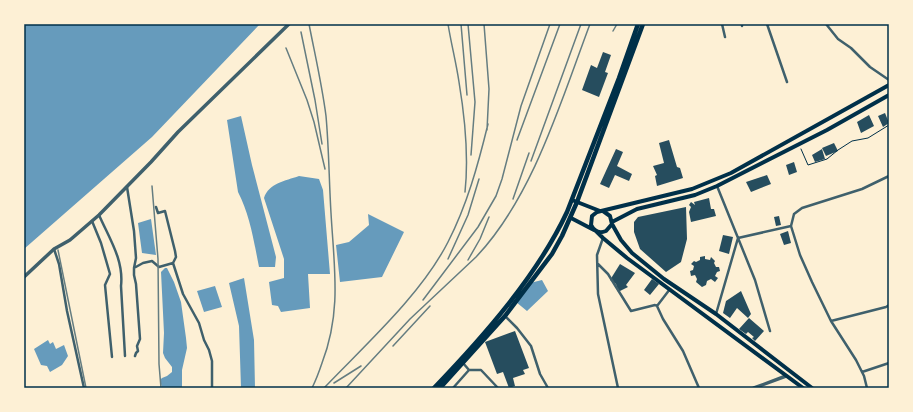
<svg xmlns="http://www.w3.org/2000/svg" width="913" height="412" font-family="Jost,sans-serif">
  <style>
    .water { fill: #669bbc }
    .building { fill: #264d5e }
    .lines { fill: none; stroke-linecap: round; stroke-linejoin: round }
    .path { stroke: #003049; stroke-width: 1 }
    .minor { stroke: #3f606c; stroke-width: 2.5 }
    .tertiary { stroke: #3f606c; stroke-width: 3.5 }
    .secondary { stroke: #003049; stroke-width: 4 }
    .trunk { stroke: #003049; stroke-width: 4.5 }
    .rail { stroke: #657d81; stroke-width: 1.5 }
    .neatline { fill: none; stroke: #003049; stroke-width: 1.5 }
  </style>
  <rect width="100%" height="100%" fill="#fdf0d5"/>
  <path class="water" d="M24,24H260L152,137L24,249Z
    M241,116L252,165L276,257L275,267H259C254,242 250,215 238,192L227,120Z
    M299,176L319,179L323,190L330,274H308L310,308L281,312L278,306L272,305L269,282L284,278V259L264,198C269,183 285,181 299,176Z
    M368,214L404,232L382,277L340,282L336,245L349,242L369,225Z
    M151,219L156,255L142,253L138,223Z
    M165,268H167L174,282L181,302L186,338L187,348L182,370V388H162L160,380L162,378L167,376L172,372V367L165,358L163,353L164,333L161,272Z
    M244,278L254,340L255,388H241L239,326L229,283Z
    M542,280L548,291L527,311L516,302L530,283Z
    M215,286L222,307L204,312L197,291Z
    M48,340L50,344L53,342L56,349L64,345L68,356L62,365L50,372L47,366L41,365L34,349Z"/>
  <path class="building" d="M603,52L611,55L605,72L608,73L599,97L582,90L591,65L597,68Z
    M885,113L889,123L883,127L878,116Z
    M869,115L874,126L861,133L857,122Z
    M669,140L677,167L680,168L683,178L657,186L655,176L657,175L653,166L664,163L659,143Z
    M834,143L838,151L826,156L822,148Z
    M616,149L623,152L617,166L632,174L629,181L615,175L609,188L600,184Z
    M822,149L825,159L815,162L812,155Z
    M794,162L797,172L789,175L786,165Z
    M767,175L771,184L751,192L746,182Z
    M709,198L711,209H714L716,216L691,222L689,212L691,207L689,205L691,202L695,205L694,202Z
    M686,207L687,239L681,262L666,272L640,249L634,232V222L638,217Z
    M779,216L781,225L776,226L774,217Z
    M788,231L791,243L784,245L780,234Z
    M723,235L733,237L729,254L719,251Z
    M705,256V259L710,260L711,257L715,261L714,263L716,267H719L720,271L717,272L715,276L718,278L715,282L711,279L707,281L706,285L702,287L696,282L697,279L695,275L691,276L690,271L693,270L694,266L691,264L694,261L696,262L700,260V257Z
    M620,264L635,273L626,285L628,287L618,292L616,284L610,280Z
    M652,279L659,284L650,295L644,290Z
    M741,291L751,314L748,318L737,308L730,318L723,313L726,301Z
    M749,318L764,331L755,341L752,338L754,337L748,332L746,334L739,329Z
    M515,331L529,368L523,370L525,374L513,378L515,386L509,388L503,372L497,374L485,342Z"/>
  <g class="lines">
    <path class="path" d="M801,149L808,165L827,159L838,150L852,141L868,138L889,125"/>
    <path class="minor" d="M722,24L725,37
      M767,24L787,82
      M826,24L838,39L851,48L870,67L889,80
      M742,26V24
      M717,186L755,280L770,331
      M127,187L134,231L136,258L134,268V275L136,284L140,339L137,346L138,351L136,353L135,356
      M156,207L158,213L165,211L175,251L176,257L173,263L183,294L199,323L204,340L209,350L212,361V388
      M99,215C109,238 124,260 121,286L125,356
      M92,221L101,243L110,274L105,285L112,357
      M603,238L597,255L598,294L618,388
      M54,249L59,264L67,311L84,388
      M598,264L608,274L631,311L655,305L657,306
      M134,268L143,263L152,261L159,267L173,263
      M670,289L657,306L663,319L683,351L699,388
      M716,314L738,238L791,226
      M505,316L517,328L531,346L540,374L548,388
      M831,321L886,307L889,305
      M463,363L469,370
      M862,372L889,363
      M453,388L469,370H481L498,388
      M867,388L864,376L856,360L831,321L812,282L800,255L791,226L794,214L802,208L862,189L889,176"/>
    <path class="tertiary" d="M24,277L54,249L70,240L99,215L151,162L178,132L289,24
      M754,388L786,376"/>
    <path class="secondary" d="M572,200L600,211
      M603,211L610,216L612,224L606,231C599,234 594,231 591,225L592,216L597,212L692,189L731,173L889,85
      M571,218L594,230
      M612,222L637,209L695,195L717,186L827,130L889,95
      M612,224L621,240L632,253L664,279L716,314L812,388
      M596,231L603,238L627,258L803,388"/>
    <path class="trunk" d="M434,388C483,337 537,276 567,212L619,78L638,24
      M440,388L505,316L552,254L562,236L577,202L643,24"/>
    <path class="rail" d="M309,24C315,55 322,85 326,116C329,149 329,181 331,213C334,267 342,311 322,363C319,372 316,380 312,388
      M448,24C451,43 456,62 459,82C465,118 469,155 465,192
      M461,24L467,95
      M468,24L475,102L471,155
      M484,24L489,89L487,130
      M613,31L617,24
      M301,32L315,100L322,144
      M286,48L307,100L314,122L325,169
      M517,140L560,24
      M531,161L581,24
      M152,186L158,259L159,364L161,388
      M513,199L529,153
      M58,250L86,388
      M448,259L468,215L479,179
      M468,260L480,239L489,217
      M423,300L478,227L496,196L502,179L521,106L550,24
      M393,346L430,306
      M334,383L361,366
      M324,388C365,345 421,295 448,242C467,205 478,165 488,124
      M346,388L410,319L476,257C533,197 561,101 590,24"/>
  </g>
  <rect width="913" height="412" fill="none" stroke="#fdf0d5" stroke-width="50"/>
  <rect x="25" y="25" width="863" height="362" class="neatline"/>
</svg>
